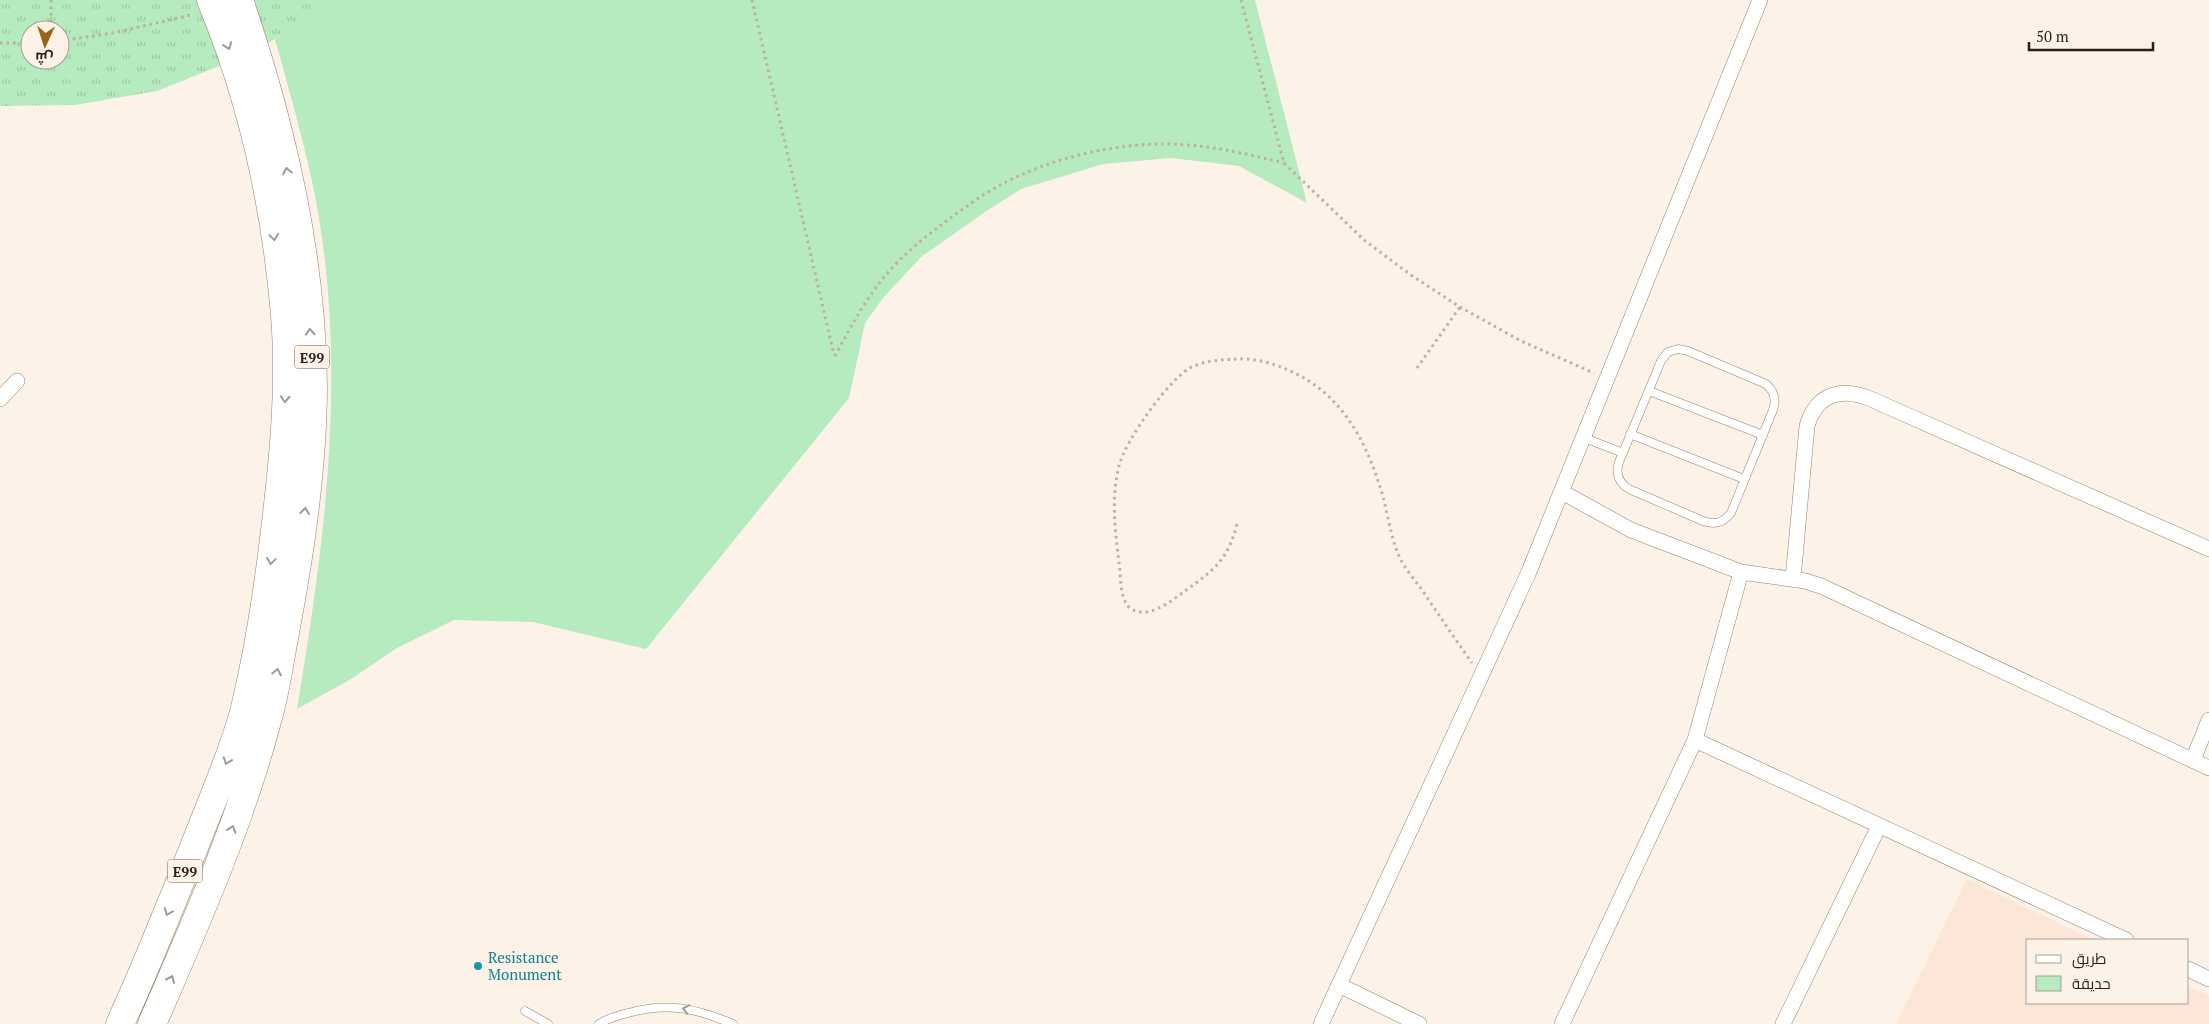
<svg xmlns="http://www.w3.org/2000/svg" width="2209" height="1024" font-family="'PT Serif',Cairo,serif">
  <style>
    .education { fill: #fbe6d7 }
    .grass { fill: url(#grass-tufts); fill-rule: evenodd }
    .green { fill: #b6eabf }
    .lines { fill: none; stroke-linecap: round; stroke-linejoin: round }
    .lane-casing { stroke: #987f67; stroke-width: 9 }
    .street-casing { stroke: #987f67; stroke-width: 16 }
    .highway-casing { stroke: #987f67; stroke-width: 29 }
    .path { stroke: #bbb0a7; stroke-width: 3; stroke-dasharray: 2.5 4; stroke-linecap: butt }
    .lane { stroke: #fff; stroke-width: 8 }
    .street { stroke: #fff; stroke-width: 15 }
    .highway { stroke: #fff; stroke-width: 28 }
    .oneway { stroke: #9e9a96 }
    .culture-dot { fill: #0f9aa8; stroke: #fdf2e8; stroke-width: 2 }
    .labels { text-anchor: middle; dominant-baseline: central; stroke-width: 4; stroke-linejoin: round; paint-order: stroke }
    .shield { fill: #fdf2e8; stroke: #685e54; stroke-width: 1 }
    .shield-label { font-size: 14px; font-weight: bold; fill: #281e15 }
    .culture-label { font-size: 15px; fill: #0d838f; stroke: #fdf2e8; text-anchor: start }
  </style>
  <defs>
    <pattern id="grass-tufts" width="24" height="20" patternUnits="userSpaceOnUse" patternTransform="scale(1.25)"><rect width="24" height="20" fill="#b6eabf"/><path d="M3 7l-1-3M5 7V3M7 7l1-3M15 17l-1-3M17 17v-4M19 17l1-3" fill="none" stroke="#9cc8a3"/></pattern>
  </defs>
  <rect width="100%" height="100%" fill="#fdf2e8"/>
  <path class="education" d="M1967,879L2094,940H2028V1003H2188V986L2209,996V1024H1896Z"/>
  <path class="grass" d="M0,0H334L311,19L244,56L157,91L75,105L0,106ZM30,30H60V60H30Z"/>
  <path class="green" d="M334,0H1255L1307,203L1239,166L1171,158L1103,164L1021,189L988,210L921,257L883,298L865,323L849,398L646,649L533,622L454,620L397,648L351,679L297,709C322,559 343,405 324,253C316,180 294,109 275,39L311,19Z"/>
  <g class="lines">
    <defs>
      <path id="lane" d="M1678,349L1688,351L1766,384C1774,391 1777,399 1773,410L1731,513C1723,523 1715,525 1703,521L1631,490C1619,484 1615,474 1619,462L1661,361L1668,352Z
        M1649,391L1763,435
        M1630,434L1744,479
        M1582,437L1623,453
        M525,1011L548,1024
        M599,1024C608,1018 617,1016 628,1013C667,1002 696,1008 733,1024"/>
      <path id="street" d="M0,399L17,381
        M1562,492L1631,530L1741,572L1805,581L1821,586L2209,768
        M1793,579L1807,426C1817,392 1843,387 1873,400L2209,549
        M1695,740L2126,940
        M2193,760L2209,720
        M2188,969L2209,979
        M1339,985L1419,1024
        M1321,1024L1528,574L1760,0
        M1562,1024L1695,740L1741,572
        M1783,1024L1879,826"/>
      <path id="highway" d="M120,1024C149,961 174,897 200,832C215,793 233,753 244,712C258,655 267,597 274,539C283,465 291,389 285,315C276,209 252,99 211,0
        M152,1024C195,925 239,826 267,721C276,691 280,658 286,627C301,548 313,466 313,385C312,254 281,123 239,0"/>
    </defs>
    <use href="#lane" class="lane-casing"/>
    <use href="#street" class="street-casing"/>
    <use href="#highway" class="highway-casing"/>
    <path class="path" d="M51,0V30
      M752,0L834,355
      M1241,0L1284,163L1364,240L1411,275L1460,307L1521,341L1594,373
      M60,41L113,33L191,15
      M0,43H30
      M835,356C850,328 865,300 885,276C901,257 921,240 941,225C960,211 980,196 1000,185C1049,159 1110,144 1164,144C1205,144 1244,153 1284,163
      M1417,368L1460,307
      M1237,524C1228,560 1214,570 1185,591C1172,600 1148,621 1130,608C1119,599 1121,574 1119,562C1115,531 1111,497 1119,466C1125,441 1171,375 1194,366C1208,360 1223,360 1237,359C1254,358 1273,363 1288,370C1340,392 1365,438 1381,490C1388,512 1390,537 1400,558C1405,569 1415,580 1422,590C1439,615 1455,639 1472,663"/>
    <use href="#lane" class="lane"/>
    <use href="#street" class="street"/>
    <use href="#highway" class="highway"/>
  </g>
  <defs><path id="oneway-chevron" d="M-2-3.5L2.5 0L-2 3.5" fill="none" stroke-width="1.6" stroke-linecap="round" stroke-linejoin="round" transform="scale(1.25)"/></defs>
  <g class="oneway">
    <use href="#oneway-chevron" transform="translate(228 46) rotate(70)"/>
    <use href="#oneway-chevron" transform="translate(287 171) rotate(-101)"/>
    <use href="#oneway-chevron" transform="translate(274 237) rotate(82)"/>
    <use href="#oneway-chevron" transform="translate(310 332) rotate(-93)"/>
    <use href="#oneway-chevron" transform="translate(285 399) rotate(93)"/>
    <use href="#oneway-chevron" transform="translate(305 511) rotate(-83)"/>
    <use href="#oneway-chevron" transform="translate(271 561) rotate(98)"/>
    <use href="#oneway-chevron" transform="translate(277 672) rotate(-79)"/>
    <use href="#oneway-chevron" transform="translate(227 761) rotate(109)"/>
    <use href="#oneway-chevron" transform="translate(232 829) rotate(-71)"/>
    <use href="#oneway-chevron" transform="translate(168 912) rotate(111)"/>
    <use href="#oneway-chevron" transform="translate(171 979) rotate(-66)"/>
    <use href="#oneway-chevron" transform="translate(686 1009) rotate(-168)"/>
  </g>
  <circle class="culture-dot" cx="478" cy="966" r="5"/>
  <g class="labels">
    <g class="shield">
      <rect x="294.5" y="345.5" width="35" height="23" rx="4"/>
      <rect x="167.5" y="859.5" width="35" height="23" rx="4"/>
    </g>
    <g class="shield-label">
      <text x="312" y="357">E99</text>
      <text x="185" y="871">E99</text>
    </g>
    <g class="culture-label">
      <text x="488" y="957">Resistance<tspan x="488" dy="17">Monument</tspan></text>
    </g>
  </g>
  <rect x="2026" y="939" width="162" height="65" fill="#fdf2e8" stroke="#a89d94"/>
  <rect x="2036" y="955" width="25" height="8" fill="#ffffff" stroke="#a89d94"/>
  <text x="2072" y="964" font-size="15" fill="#281e15">طريق</text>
  <rect x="2036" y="976" width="25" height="15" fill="#b6eabf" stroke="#a89d94"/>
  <text x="2072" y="989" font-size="15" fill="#281e15">حديقة</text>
  <g transform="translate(45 45) rotate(183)"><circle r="24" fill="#fdf2e8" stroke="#a89d94"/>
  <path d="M0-4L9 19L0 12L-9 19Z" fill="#956615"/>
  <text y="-8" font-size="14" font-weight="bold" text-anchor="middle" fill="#281e15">ش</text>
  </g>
  <path d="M2029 42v8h124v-8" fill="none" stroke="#281e15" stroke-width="2.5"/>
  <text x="2036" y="42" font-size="15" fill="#281e15" stroke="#fdf2e8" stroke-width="4" paint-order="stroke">50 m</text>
</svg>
